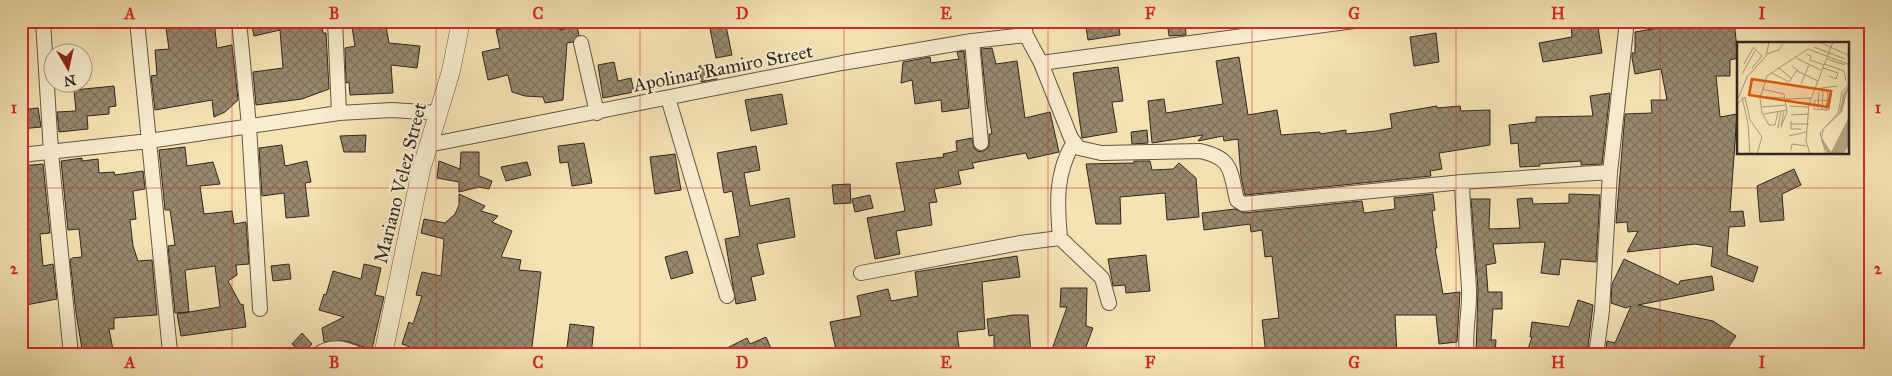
<svg xmlns="http://www.w3.org/2000/svg" width="1892" height="376" font-family="'IM FELL Great Primer',serif">
  <style>
    .building { fill: url(#building-cross-hatch); stroke: #322721 }
    .lines { fill: none; stroke-linecap: round; stroke-linejoin: round }
    .minor-casing { stroke: #635646; stroke-width: 16 }
    .tertiary-casing { stroke: #635646; stroke-width: 19 }
    .minor { stroke: #f8edce; stroke-width: 14 }
    .tertiary { stroke: #f8edce; stroke-width: 18 }
    .grid { fill: none; stroke: #d62828; stroke-width: 1; stroke-opacity: 0.55 }
    .labels { text-anchor: middle; dominant-baseline: central; stroke-width: 4.5; stroke-linejoin: round; paint-order: stroke }
    .street-label { font-size: 19px; fill: #322721; stroke: #f8edce }
    .inset-road { fill: none; stroke: #a79879; stroke-width: 1 }
    .view { fill: #df560d; fill-opacity: 0.15; stroke: #df560d; stroke-width: 2.5 }
    .inset-edge { fill: none; stroke: #322721; stroke-width: 2.5 }
    .neatline { fill: none; stroke: #d62828; stroke-width: 2 }
    .grid-label { font-size: 16px; text-anchor: middle; font-weight: bold; fill: #d62828 }
  </style>
  <defs>
    <pattern id="building-cross-hatch" width="8" height="8" patternUnits="userSpaceOnUse" patternTransform="scale(1.25)"><rect width="8" height="8" fill="#97896d"/><path d="M0 0l8 8M0 8l8-8" fill="none" stroke="#7c7059"/></pattern>
  </defs>
  <rect width="100%" height="100%" fill="#f5e3b3"/>
  <filter id="stains"><feTurbulence type="fractalNoise" baseFrequency=".004" numOctaves="4"/><feColorMatrix values="0 0 0 0 .2 0 0 0 0 .09 0 0 0 0 .02 0 0 0 .5 -.17"/></filter>
  <radialGradient id="worn" r=".72"><stop offset=".6" stop-color="#630" stop-opacity="0"/><stop offset="1" stop-color="#630" stop-opacity=".3"/></radialGradient>
  <path class="building" d="M165,21H214L217,48L232,45L238,100L225,112L214,117L212,100L155,110L151,76L157,75L155,50L169,49Z
    M251,21H321L323,33H326L329,89L302,99L256,105L253,72L283,68L280,30L254,36Z
    M351,21H385L389,43L420,46L417,68L391,65L393,93L350,95L349,82L346,83L345,48L355,46Z
    M542,21H559L560,30L577,26L579,35L573,42L567,43L563,100L545,103L543,97L525,96L512,92L508,75L488,80L482,52L500,48L496,30L518,24L543,25Z
    M725,21L732,55L716,58L709,24Z
    M1085,21H1118L1120,35L1088,40Z
    M1167,21H1185L1186,35L1169,36Z
    M1571,21H1597L1602,53L1543,62L1539,43L1572,37Z
    M1699,21H1734L1738,58L1730,60V76H1716L1720,117L1737,114L1730,212L1743,211L1745,226L1729,227L1727,255L1758,267L1753,282L1711,266L1713,247L1695,244L1627,252L1638,231L1628,232L1627,222L1616,223L1625,114L1652,113L1651,100H1667L1661,69L1635,74L1632,58V53H1635V32Z
    M1436,33L1439,62L1414,66L1410,37Z
    M992,48L996,64L1017,61L1025,118L1050,112L1059,152L1028,159L1026,153L972,163L974,168L958,171L961,184L934,189L937,202L929,203L932,225L896,231L900,254L875,259L867,218L905,211L896,163L944,157L943,154L957,151L956,141L972,138L974,148L977,151L982,152L989,147V134H992L987,106L981,49Z
    M964,51L969,108L942,112L941,100L915,104L912,80L901,83L903,62L930,57L931,63L959,59L957,52Z
    M1239,57L1248,115L1277,110L1281,135L1320,132V134L1346,130V134L1376,131L1392,128L1390,114L1437,106V108L1460,106L1461,111L1490,110V145L1439,153L1442,169L1430,171L1431,176L1245,195L1241,177L1238,139L1224,141L1223,136L1198,141L1203,135L1152,143L1148,101L1164,99L1166,113L1223,104L1216,61Z
    M614,62L618,81L631,78L634,92L603,98L598,65Z
    M714,63L717,79L701,82L699,66Z
    M1118,67L1123,101L1112,102L1117,132L1082,138L1073,73Z
    M114,86L116,106L109,107V114L87,116L88,129L59,132L57,112L76,111L74,90Z
    M1610,93L1602,164L1581,165V161L1539,164L1540,166L1520,167L1518,143L1511,144L1509,125L1536,122V117L1593,116L1590,96Z
    M782,94L787,124L751,131L745,100Z
    M38,108L41,127L21,129V110Z
    M1147,130L1148,143L1132,144L1131,132Z
    M366,135L365,152H344L340,136Z
    M584,143L592,183L572,186L568,162L560,163L558,146Z
    M282,145L285,166L307,161L311,182L305,183L309,216L286,218L284,193L262,196L259,148Z
    M756,146L760,170L744,173L750,206L789,198L795,237L757,244L764,274L751,277L756,300L736,304L725,239L740,236L732,191L724,193L717,153Z
    M185,147L187,166L213,162L220,184L200,186L204,214L232,211L234,224L246,222L249,264L236,265L237,275L228,281L241,305L243,304L246,327L181,336L177,314L220,307L215,266L185,270L189,312L175,313L168,246L175,245L170,210H165L159,150Z
    M461,152H479V176L492,181L489,189L479,187L459,192V182L437,178L439,161L460,169Z
    M675,154L681,190L655,194L650,157Z
    M82,158V161L98,159L99,173L114,172L115,175L143,171L145,189L133,191L136,219L130,220L133,246L138,261L152,260L157,315L114,318V329H109L114,355H83L76,313L70,260L72,258L82,257L79,229L68,230L61,161Z
    M1134,161H1150L1152,170L1173,169L1179,163L1196,178L1199,217L1167,220L1165,193L1120,197L1121,224H1096L1086,164L1134,163Z
    M527,162L531,175L506,181L501,167Z
    M43,164L50,233L40,234L43,266L53,264L57,299L21,306V166Z
    M1794,169L1801,185L1782,194L1784,220L1760,222L1757,186Z
    M850,184L851,203L834,204L832,185Z
    M459,194L485,206L481,211L498,216L492,222L512,231L501,257L521,260L519,270L541,272L531,355H407L410,347L402,344L409,322L413,324L422,296L416,295L422,272L441,276L444,239L421,233L424,219L445,223L455,214L459,205Z
    M1433,194L1435,210L1432,211L1437,248H1435L1443,294L1460,292L1457,342L1439,344L1436,315H1395L1397,355H1266L1262,320L1279,318L1272,256L1265,257L1262,230L1251,232L1250,224L1204,230L1202,213L1235,209L1244,213L1362,201L1364,213L1395,209L1394,198Z
    M1569,194L1600,195L1596,262L1561,259L1559,275L1541,273L1545,242L1493,244L1496,263L1486,265L1488,292H1502V309H1493L1491,340H1496L1495,355H1476L1478,289L1471,199H1490L1489,229L1520,228L1517,199L1532,198L1533,204L1569,203Z
    M870,195L873,208L855,212L852,199Z
    M687,251L693,273L671,279L665,257Z
    M1146,255L1150,291L1126,293L1125,285L1113,286L1108,259Z
    M1017,256L1020,277L982,282L985,329L957,332L960,355H837L830,322L861,316L857,296L888,289L891,301L918,296L915,272Z
    M1624,259L1679,285L1680,281L1712,276L1714,290L1638,305L1713,321L1736,336L1723,355H1689L1675,348L1673,355H1605L1607,341L1615,343L1631,306L1626,308L1611,303L1612,284Z
    M289,264L291,279L273,281L271,266Z
    M364,264L381,268L375,295L384,297L371,353L364,347L346,341L324,342L322,328L344,317L319,310L324,294L326,295L333,271L361,279Z
    M1061,288H1087L1086,326L1093,328L1083,355H1050L1067,307H1060Z
    M1578,300L1593,305L1587,355H1526L1532,337H1530L1532,322L1569,327Z
    M1013,315H1028L1031,355H994V335L989,336L987,319Z
    M570,324L594,327L591,355H566Z
    M302,333L312,344L302,354L292,344Z
    M766,337L774,355H713L747,338L750,344Z"/>
  <g class="lines">
    <defs>
      <path id="minor" d="M43,21L51,152L71,355
        M137,21L170,352
        M239,21L249,126L260,309
        M335,21L339,113
        M1023,21L1026,35L1041,63L1071,138L1079,148L1101,153L1200,151C1233,158 1230,171 1237,200L1243,204L1462,182L1610,172
        M972,41L981,143
        M581,43L597,113
        M1041,63L1354,21
        M668,98L727,296
        M1074,142C1055,173 1057,204 1060,238L1102,278L1109,303
        M428,145L842,63L972,41L1026,35
        M21,155L149,141L339,113L392,110L438,113
        M1462,182C1463,218 1467,253 1469,289C1470,311 1464,333 1467,355
        M861,273L1020,243L1060,238
        M317,355C331,344 345,348 360,355
        M1596,355L1602,311L1610,172L1627,21"/>
      <path id="tertiary" d="M383,355L421,170L451,71L461,21"/>
    </defs>
    <use href="#minor" class="minor-casing"/>
    <use href="#tertiary" class="tertiary-casing"/>
    <use href="#minor" class="minor"/>
    <use href="#tertiary" class="tertiary"/>
  </g>
  <path class="grid" d="M232,21V355M436,21V355M640,21V355M844,21V355M1048,21V355M1252,21V355M1456,21V355M1660,21V355M21,188H1871"/>
  <g class="labels">
    <g class="street-label">
      <text transform="translate(723 68) rotate(-11)">Apolinar Ramiro Street</text>
      <text transform="translate(400 183) rotate(-76)">Mariano Velez Street</text>
    </g>
  </g>
  <g transform="translate(1737 42)">
    <rect width="112" height="112" fill="#f5e3b3"/>
    <path d="M112,44L105,70L87,87L85,96L94,110L112,75V102L107,112H91L85,100L84,96L85,90L87,87L102,71L106,52Z" fill="#b3a381"/>
    <path class="inset-road" d="M82,0L113,14M77,5L108,17M30,12L42,8L47,0M69,12L74,14L73,18L87,23M59,16L84,28M90,17L108,23M7,22L16,6M88,22L107,29L109,39M15,26L25,14L16,5M42,26L54,36M86,26L101,31L99,37L92,34M60,29L81,39M35,31L52,40L60,28L55,24M5,32L18,9M64,42L72,23M25,47L47,52L50,70L44,85M78,47L100,44M5,55L11,82L13,112M29,55L48,56M49,57L74,56M78,58L77,67L92,68L95,48M78,58L94,59M0,59L10,35L29,14L32,0M0,62L8,55L13,78L25,95L20,112M52,64L71,65M25,65L49,63M81,67L82,50M85,68L86,49M89,69L91,49M41,70L38,83H32L25,71L23,56L30,34L51,20L71,7L113,23M27,72L50,68M54,73L71,72M54,79V87H64M54,82H72M44,85L47,69M41,86L44,69M52,94L69,90M54,108L55,102L69,104M73,112L69,99L72,62L96,0M89,112L83,91L101,71L105,50L113,41"/>
    <path class="view" d="M15,37L94,49L91,65L12,53Z"/>
    <rect width="112" height="112" class="inset-edge"/>
  </g>
  <rect width="1892" height="376" fill="none" stroke="#f5e3b3" stroke-width="55"/>
  <g transform="translate(68 68) rotate(171)"><circle r="24" fill="#f8edce" stroke="#a99e89"/>
  <path d="M0-4L9 19L0 12L-9 19Z" fill="#8f2418"/>
  <text y="-8" font-size="14" font-weight="bold" text-anchor="middle" fill="#322721">N</text>
  </g>
  <rect x="28" y="28" width="1836" height="320" class="neatline"/>
  <g class="grid-label">
    <text x="130" y="19">A</text>
    <text x="334" y="19">B</text>
    <text x="538" y="19">C</text>
    <text x="742" y="19">D</text>
    <text x="946" y="19">E</text>
    <text x="1150" y="19">F</text>
    <text x="1354" y="19">G</text>
    <text x="1558" y="19">H</text>
    <text x="1762" y="19">I</text>
    <text x="14" y="113">1</text>
    <text x="1878" y="113">1</text>
    <text x="14" y="274">2</text>
    <text x="1878" y="274">2</text>
    <text x="130" y="368">A</text>
    <text x="334" y="368">B</text>
    <text x="538" y="368">C</text>
    <text x="742" y="368">D</text>
    <text x="946" y="368">E</text>
    <text x="1150" y="368">F</text>
    <text x="1354" y="368">G</text>
    <text x="1558" y="368">H</text>
    <text x="1762" y="368">I</text>
  </g>
  <rect width="100%" height="100%" filter="url(#stains)"/>
  <rect width="100%" height="100%" fill="url(#worn)"/>
</svg>
